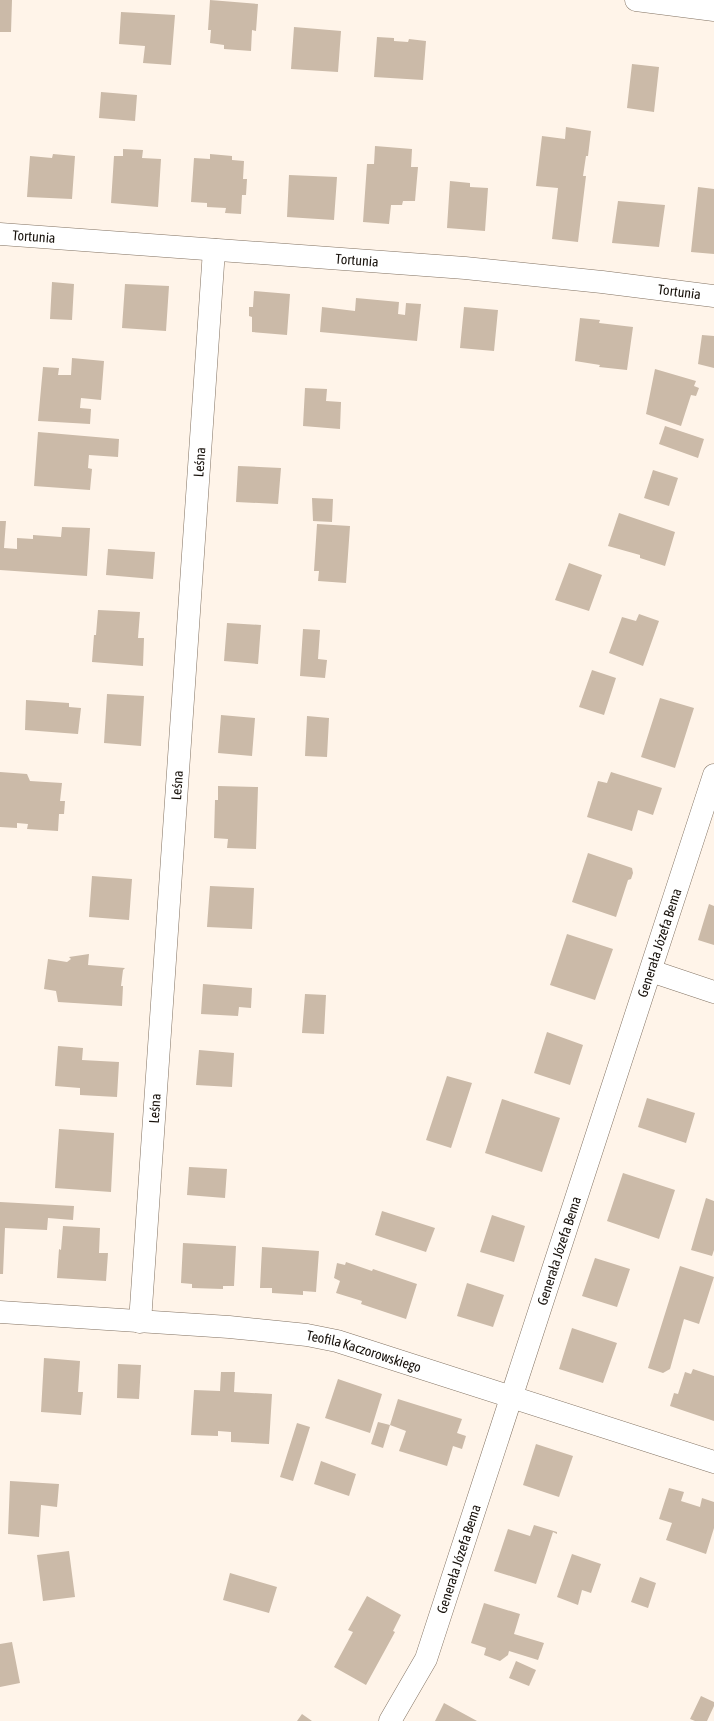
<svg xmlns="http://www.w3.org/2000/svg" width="714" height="1721" font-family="'Asap Condensed',sans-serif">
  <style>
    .building { fill: #cbbaa8 }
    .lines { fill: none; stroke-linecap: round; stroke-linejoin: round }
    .minor-casing { stroke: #827262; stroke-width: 23 }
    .minor { stroke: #fff; stroke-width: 22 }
    .labels { text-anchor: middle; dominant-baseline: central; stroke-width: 3; stroke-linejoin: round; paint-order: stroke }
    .street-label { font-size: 14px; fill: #17110b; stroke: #fff4e9 }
  </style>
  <rect width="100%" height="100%" fill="#fff4e9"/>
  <path class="building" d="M0,0H12L11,32H0Z
    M210,0L258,4L256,31L252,30L251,51L224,49V45L210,43L211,30H208Z
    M121,12L175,15L171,65L143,63L145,46L119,44Z
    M294,27L341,31L338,72L291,69Z
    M377,37L394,38V41L408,42L409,39L426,41L423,80L374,77Z
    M632,64L659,67L654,112L627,108Z
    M101,92L137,95L135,121L99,118Z
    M566,127L591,131L588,156H586L583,176H586L578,242L552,239L558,188L536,186L542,136L565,139Z
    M375,146L412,149L411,167H418L415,201H403L402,205H391L389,224L363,222L367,164H374Z
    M123,149L143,150L142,158L161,159L158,207L111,203L114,156H123Z
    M53,154L75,156L72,199L27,197L30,156L52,158Z
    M210,154L232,156V160L244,161L243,179H247L246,195H242L241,214L225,213L226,208L207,207V203L191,202L194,158L210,159Z
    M289,175L337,177L334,220L287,217Z
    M450,181L470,183V187L488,188L485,231L447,228Z
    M698,187L714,189V254L691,252Z
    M618,201L665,205L659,247L612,243Z
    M52,282L74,284L72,320L50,319Z
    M125,284L169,286L166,331L122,328Z
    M254,291L290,294L287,335L252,332V317L249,316V307H253Z
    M356,298L399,302L398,314L405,315L406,303L421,304L417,341L320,332L322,307L355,311Z
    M464,307L498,310L494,351L460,348Z
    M580,318L600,320L599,323L633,327L627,370L599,367L600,365L575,361Z
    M702,335L714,336V368L698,364Z
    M72,358L104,361L101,400L81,398L80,408L91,409L90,424L38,421L43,367L59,368L58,375H71Z
    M655,369L696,381L694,386L699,388L696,396L691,395L681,426L646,414Z
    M305,388L327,389L326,401L341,402L340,429L303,426Z
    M665,426L704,439L698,458L659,444Z
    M38,432L119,439L118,457L89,455L88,468L92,469L90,490L34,486Z
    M238,466L281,468L278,504L236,502Z
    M653,470L678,478L669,506L644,498Z
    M312,498L333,499L332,522L313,521Z
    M619,513L675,532L665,566L640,558V555L608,546Z
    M0,521H6L4,548L17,549V538L33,539V535L61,537L62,527L90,528L87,576L0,570Z
    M317,524L350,526L346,583L318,581L319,571H314Z
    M108,549L155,552L153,579L106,575Z
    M569,563L602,575L589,611L555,600Z
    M98,610L140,612L138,638H144L143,666L92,662L94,635H96Z
    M639,614L659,621L643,666L609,653L622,617L636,621Z
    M227,623L261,625L258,664L224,661Z
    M303,629L320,630L318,659L327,660L325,678L300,676Z
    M592,670L616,678L604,715L579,707Z
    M107,694L144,696L141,746L104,743Z
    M660,698L694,708L675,768L641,757Z
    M26,700L69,703V707L81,708L78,734L25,730Z
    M221,715L255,718L252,756L218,753Z
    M307,716L329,718L327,757L305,756Z
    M0,772L27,774L30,781L62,783L60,801H65L64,814H59L58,831L27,829L28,824L17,823V828L0,827Z
    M611,772L662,788L653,815L638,810L632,831L587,817L598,781L607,783Z
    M218,786L258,787L256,849L227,848L228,839L214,838L215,800H218Z
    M588,853L632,868L633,873L631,879L628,880L616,917L572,902Z
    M92,876L132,879L129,920L89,917Z
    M210,886L254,888L252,929L207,927Z
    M709,904L714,906V945L698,940Z
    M567,934L613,949L595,1000L550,985Z
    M89,954L88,965L125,968L123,970L121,986H123L122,1006L58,1002L56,991L44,989L48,959L67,962L71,959L69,957Z
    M203,984L252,988L251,1008L239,1007L238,1016L201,1014Z
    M305,994L326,995L324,1034L302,1033Z
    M547,1032L583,1045L570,1085L534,1073Z
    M58,1046L83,1048L82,1060L119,1062L117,1097L80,1095V1088L55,1086Z
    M199,1050L234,1053L232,1087L196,1085Z
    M447,1076L472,1083L451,1148L426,1140Z
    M647,1098L695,1113L686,1143L638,1127Z
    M502,1099L560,1118L542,1172L485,1153Z
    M59,1129L114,1133L111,1192L55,1188Z
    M189,1167L227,1169L225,1198L187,1195Z
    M623,1173L675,1190L659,1239L607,1221Z
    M706,1198L714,1201V1250L712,1256L691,1250Z
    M0,1202L74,1206L73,1220L48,1218L47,1230L5,1228L3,1274H0Z
    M382,1211L435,1228L426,1252L375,1235Z
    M492,1215L525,1226L514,1262L480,1252Z
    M63,1226L100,1228L99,1253H108L106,1281L57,1278L59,1249L61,1250Z
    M183,1243L236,1246L234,1286H223V1289L192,1288V1284L181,1283Z
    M262,1247L319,1251L316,1292L303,1291V1295L272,1293V1288H260Z
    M595,1258L630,1269L617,1307L582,1296Z
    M346,1262L372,1271L373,1269L417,1284L406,1319L361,1304L362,1301L336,1293L340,1281L334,1278L337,1263L345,1265Z
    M680,1266L714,1277L699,1324L684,1319L670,1369L663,1373L648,1368Z
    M467,1283L504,1295L493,1327L457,1316Z
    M572,1328L617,1343L603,1383L559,1369Z
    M44,1358L80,1361L78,1392H83L81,1415L41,1412Z
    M118,1364L141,1365L139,1399L117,1398Z
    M693,1369L714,1376V1421L670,1406L674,1393L678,1394L685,1372L691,1374Z
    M221,1372H235L234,1392L272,1394L269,1444L231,1442V1432L218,1431V1436L191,1435L194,1390L220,1391Z
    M338,1379L382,1394L370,1433L325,1418Z
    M398,1399L462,1419L457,1433L466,1436L462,1449L453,1446L447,1466L399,1451L406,1431L390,1425Z
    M378,1422L390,1425L383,1448L371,1444Z
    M297,1423L310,1427L293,1481L280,1477Z
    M536,1444L573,1456L559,1497L523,1485Z
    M321,1461L356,1474L349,1496L314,1484Z
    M10,1481L59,1484L57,1507L41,1505L39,1537L8,1534Z
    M669,1488L684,1492L681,1501L700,1507L702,1498L714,1502V1528L706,1554L666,1540L672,1523L659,1519Z
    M534,1525L557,1532V1534L553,1532L536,1584L494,1571L508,1529L530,1536Z
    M69,1551L75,1597L43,1601L37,1555Z
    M572,1554L601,1564L591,1593L582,1590L578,1605L557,1597Z
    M230,1573L277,1587L269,1613L223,1600Z
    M640,1577L656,1583L648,1608L631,1602Z
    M367,1596L401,1615L393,1631L395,1632L366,1685L334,1667L353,1632L348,1630Z
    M484,1603L520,1614L514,1634L544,1643L538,1660L509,1651L508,1655L500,1661L484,1655L486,1648L471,1643Z
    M12,1642L20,1683L0,1687V1644Z
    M516,1661L536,1670L529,1686L509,1678Z
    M701,1696L714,1702V1706L707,1721H695L690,1719Z
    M444,1703L477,1721H435Z
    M302,1714L312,1721H297Z"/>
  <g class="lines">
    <defs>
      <g id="minor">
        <path d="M636,0L714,10"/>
        <path id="s1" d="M0,234L465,268L602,282L714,296"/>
        <path d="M651,971L714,992"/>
        <path id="s2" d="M0,1312L229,1327L307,1335L337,1341L714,1462"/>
        <path id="s3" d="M140,1322L214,250"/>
        <path id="s4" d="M390,1721L426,1659L714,775"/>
      </g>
    </defs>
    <use href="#minor" class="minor-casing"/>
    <use href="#minor" class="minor"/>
  </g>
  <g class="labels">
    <g class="street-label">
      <text stroke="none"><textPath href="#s1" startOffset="34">Tortunia</textPath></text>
      <text stroke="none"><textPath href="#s1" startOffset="358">Tortunia</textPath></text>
      <text stroke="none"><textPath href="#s1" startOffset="682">Tortunia</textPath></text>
      <text stroke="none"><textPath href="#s3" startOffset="862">Leśna</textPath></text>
      <text stroke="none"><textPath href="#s3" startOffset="538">Leśna</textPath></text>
      <text stroke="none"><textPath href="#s4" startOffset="825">Generała Józefa Bema</textPath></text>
      <text stroke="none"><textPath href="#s3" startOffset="214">Leśna</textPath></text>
      <text stroke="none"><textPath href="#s4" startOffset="501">Generała Józefa Bema</textPath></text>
      <text stroke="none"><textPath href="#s2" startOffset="367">Teofila Kaczorowskiego</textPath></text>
      <text stroke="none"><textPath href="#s4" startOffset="177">Generała Józefa Bema</textPath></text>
    </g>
  </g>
</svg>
